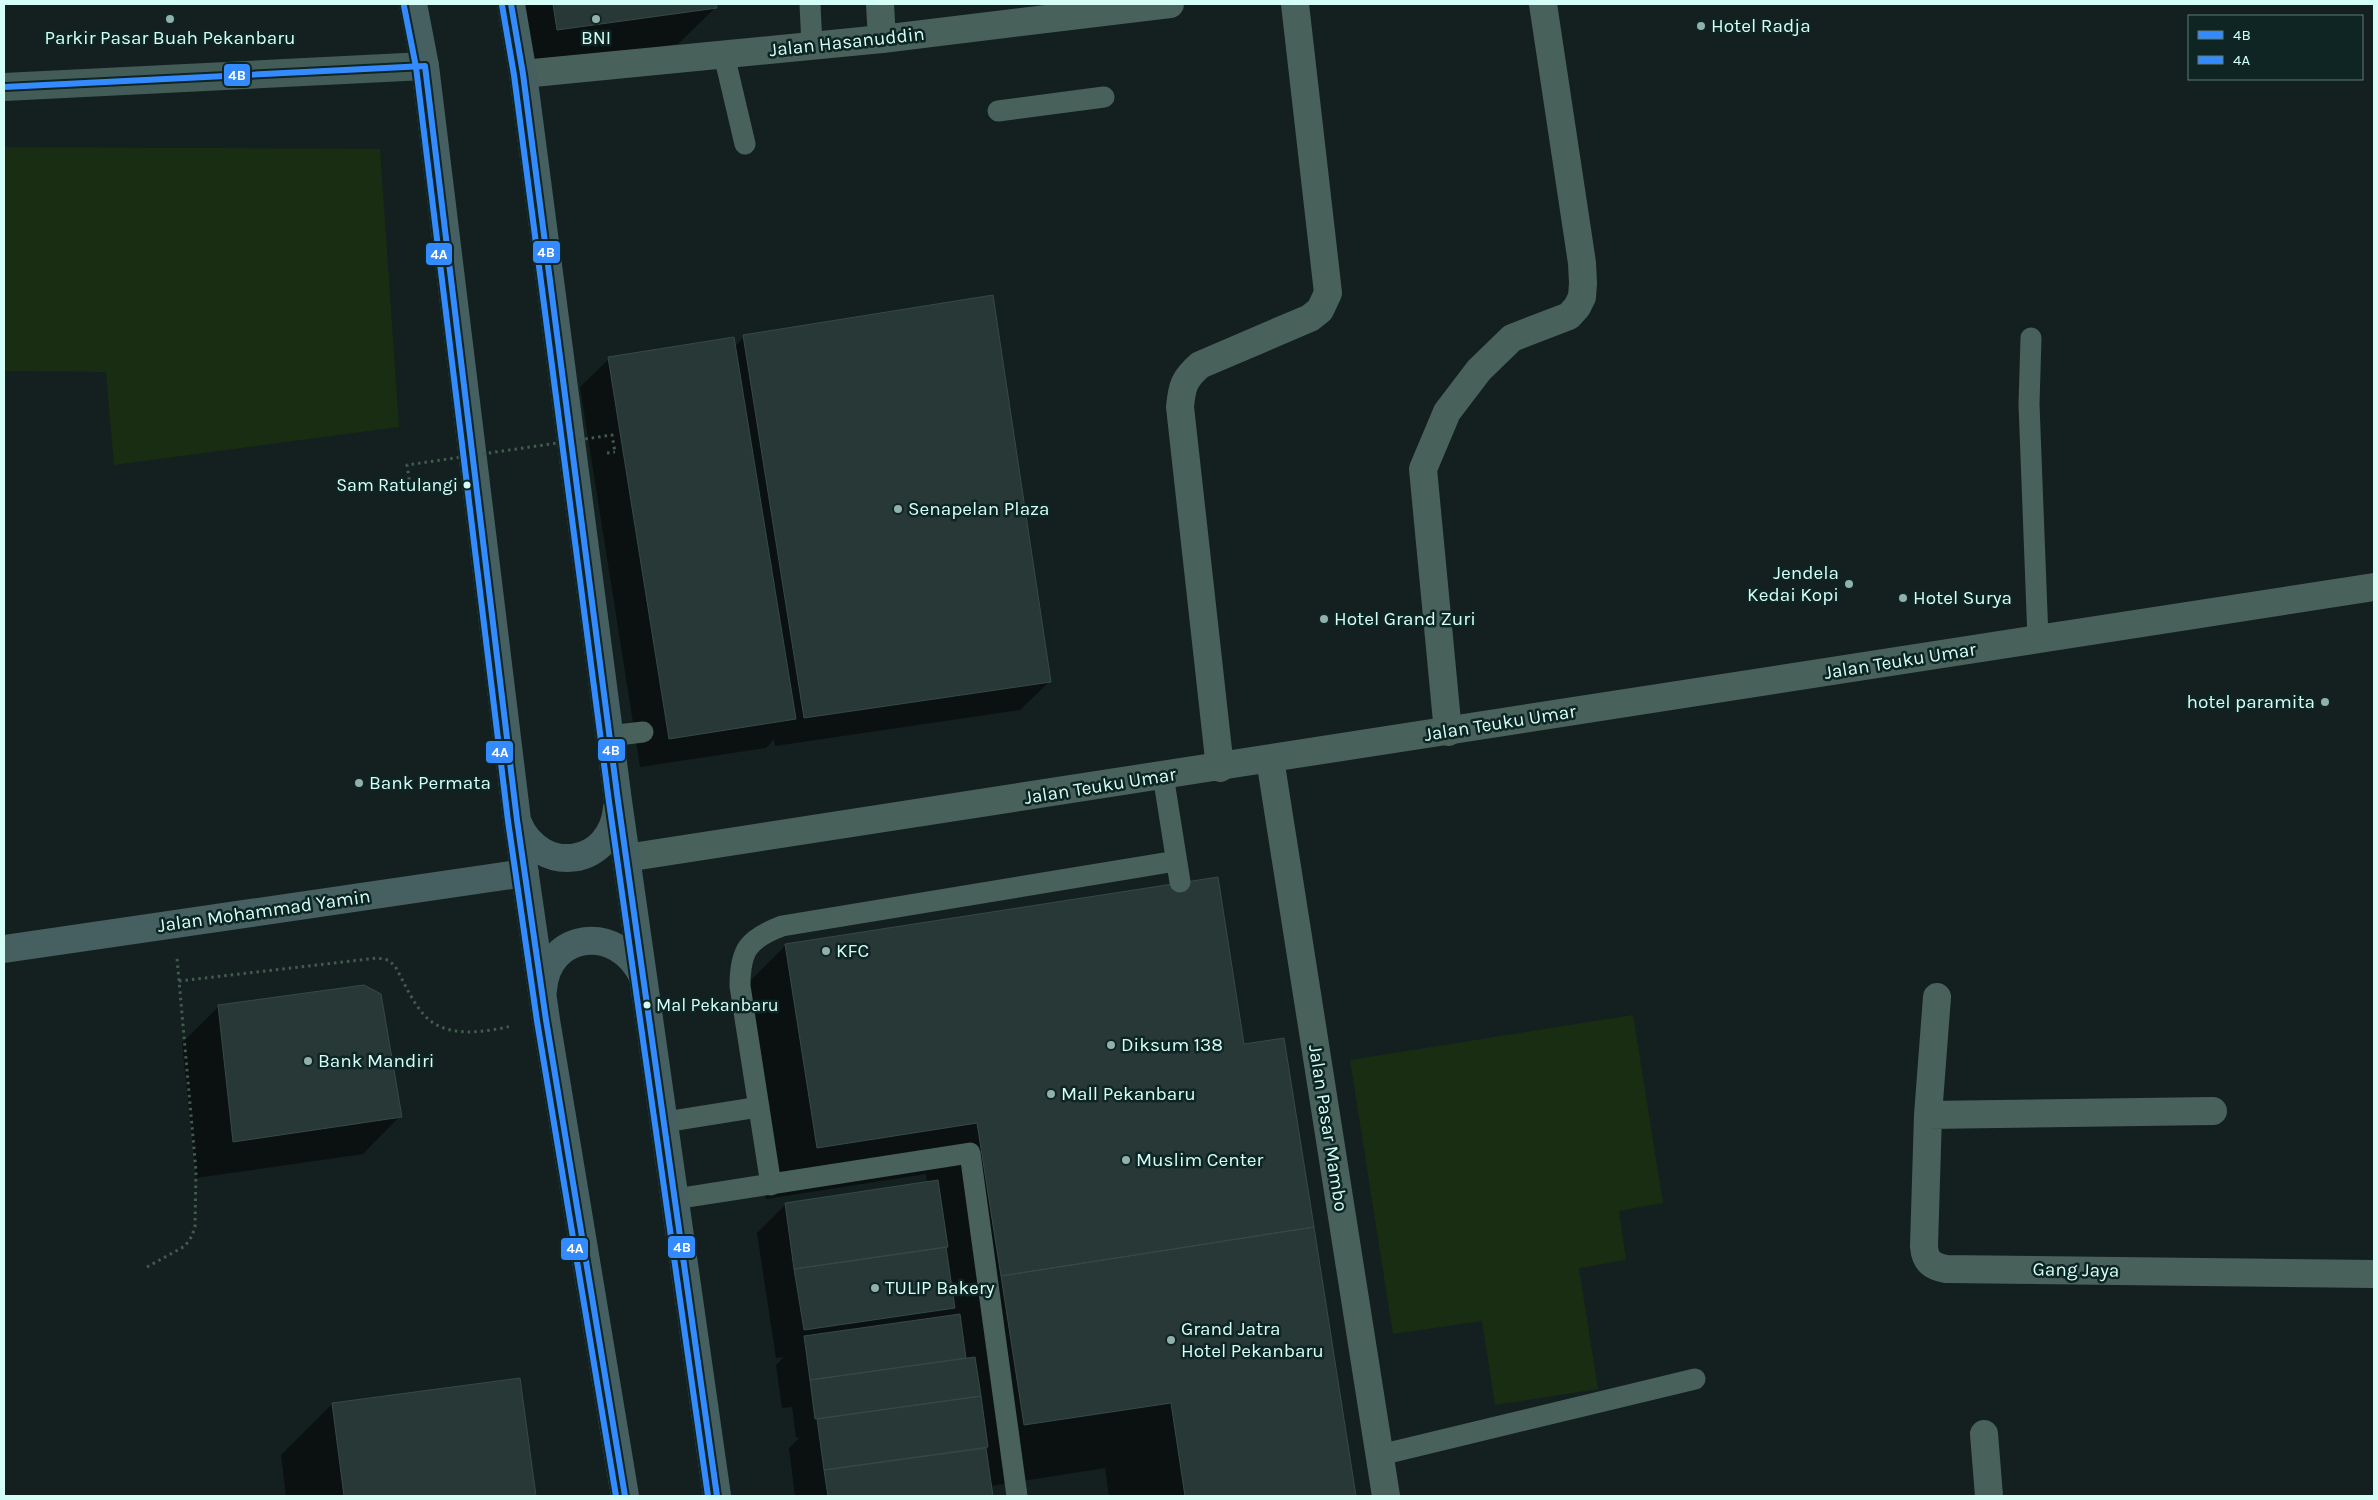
<svg xmlns="http://www.w3.org/2000/svg" width="2378" height="1500" font-family="Karla,sans-serif">
  <style>
    .green { fill: #192d13 }
    .shadow { fill: #0007 }
    .building { fill: #283836; stroke: #354a48 }
    .lines { fill: none; stroke-linecap: round; stroke-linejoin: round }
    .path { stroke: #435b4c; stroke-width: 3; stroke-dasharray: 2.5 4; stroke-linecap: butt }
    .service { stroke: #49615b; stroke-width: 21 }
    .minor { stroke: #49615b; stroke-width: 28 }
    .tertiary { stroke: #49615b; stroke-width: 28 }
    .secondary { stroke: #435c57; stroke-width: 28 }
    .primary { stroke: #465f61; stroke-width: 28 }
    .path-bridge { stroke: #435b4c; stroke-width: 3; stroke-dasharray: 2.5 4; stroke-linecap: butt }
    .bus-1-casing { stroke: #0e2523; stroke-width: 10 }
    .bus-2-casing { stroke: #0e2523; stroke-width: 10 }
    .bus-1 { stroke: #338bff; stroke-width: 6 }
    .bus-2 { stroke: #338bff; stroke-width: 6 }
    .poi-dot { fill: #90b1ac; stroke: #0e2523; stroke-width: 2 }
    .bus-dot { fill: #d3fff8; stroke: #0e2523; stroke-width: 2 }
    .labels { text-anchor: middle; dominant-baseline: central; stroke-width: 5; stroke-linejoin: round; paint-order: stroke }
    .bus-label { font-size: 18px; fill: #d3fff8; stroke: #0e2523; text-anchor: end }
    .poi-label { font-size: 19px; fill: #d3fff8; stroke: #0e2523; text-anchor: start }
    .street-label { font-size: 19px; fill: #d3fff8; stroke: #0e2523 }
    .line-badge { stroke: #0e2523; stroke-width: 2 }
    .badge-label { font-size: 14px; text-anchor: middle; font-weight: bold; fill: #fff }
  </style>
  <rect width="100%" height="100%" fill="#13201f"/>
  <path class="green" d="M4,147L380,149L399,427L114,465L106,372L4,371Z
    M1633,1015L1663,1203L1619,1211L1626,1260L1579,1268L1598,1389L1495,1405L1482,1321L1393,1334L1350,1060Z"/>
  <path class="shadow" d="M510,4H715L716,7L678,44L520,66Z
    M744,337L1049,682L1020,710L775,746L774,739L766,748L640,767L580,387L609,359L735,346Z
    M785,946L1243,1045L1283,1039L1355,1496H1109L1105,1468L991,1486L992,1496H795L789,1448L800,1437L796,1438L792,1407L782,1408L776,1365L784,1357L776,1358L757,1233L786,1204L927,1183L926,1174L766,1199L734,997Z
    M219,1006L400,1116L363,1154L196,1178L182,1043Z
    M519,1379L534,1496H286L281,1455L332,1404Z"/>
  <path class="building" d="M553,4H716L717,8L557,30Z
    M993,295L1051,682L804,718L743,335Z
    M734,337L796,719L669,739L608,357Z
    M1218,877L1244,1044L1284,1038L1314,1227L1001,1276L977,1123L817,1148L785,944Z
    M364,985L381,994L402,1117L233,1142L218,1005Z
    M938,1180L948,1247L794,1269L785,1203Z
    M1314,1227L1356,1496H1185L1171,1403L1024,1425L1001,1276Z
    M946,1247L955,1308L804,1330L794,1269Z
    M960,1314L966,1358L810,1380L804,1336Z
    M975,1357L981,1396L815,1419L810,1380Z
    M520,1378L536,1496H344L332,1403Z
    M981,1396L988,1447L824,1470L817,1419Z
    M986,1448L993,1496H828L824,1470Z"/>
  <g class="lines">
    <path class="path" d="M607,453L615,452
      M179,981L377,958L388,960L395,966C404,982 412,1002 425,1016C447,1039 484,1032 512,1026
      M147,1267L185,1246L192,1236L195,1226L196,1171L177,958"/>
    <path class="service" d="M810,4L812,46
      M724,55L745,144
      M998,111L1104,97
      M2031,338L2029,404L2038,639
      M609,736L643,732
      M1163,775L1180,882
      M665,1122L759,1107
      M771,1185L740,986C740,950 748,939 782,926L1176,861
      M675,1199L970,1153L1017,1496
      M1380,1455L1695,1379"/>
    <path class="minor" d="M880,4L882,39
      M1448,732L1423,469L1447,412L1479,370L1512,338L1569,316L1577,307L1582,297L1583,283L1582,263L1543,4
      M1270,759L1386,1496
      M1220,768L1180,407C1182,386 1184,379 1200,365L1310,318L1320,310L1328,293L1295,4
      M1937,997L1928,1115L1924,1246C1925,1261 1931,1266 1946,1269L2374,1274
      M1928,1115L2213,1111
      M1984,1434L1989,1496"/>
    <path class="tertiary" d="M523,74L882,39L1170,4
      M626,858L2374,587"/>
    <path class="secondary" d="M4,87L425,66"/>
    <path class="primary" d="M413,4L425,66L517,820L546,1020L625,1496
      M511,4L523,74L618,801L717,1496
      M518,823C541,877 612,866 617,808
      M4,949L525,873
      M543,990C547,931 618,923 643,977"/>
    <path class="path-bridge" d="M424,483L410,485L407,465L612,435L615,452"/>
    <defs>
      <path id="bus-1" d="M511,4L523,74L618,801L717,1496
        M4,87L425,66L517,820L546,1020L625,1496"/>
      <path id="bus-2" d="M502,5L514,75L609,802L708,1496
        M404,6L416,67L508,821L537,1021L616,1496"/>
    </defs>
    <use href="#bus-1" class="bus-1-casing"/>
    <use href="#bus-2" class="bus-2-casing"/>
    <use href="#bus-1" class="bus-1"/>
    <use href="#bus-2" class="bus-2"/>
  </g>
  <g class="poi-dot">
    <circle cx="170" cy="19" r="5"/>
    <circle cx="596" cy="19" r="5"/>
    <circle cx="1701" cy="26" r="5"/>
    <circle cx="898" cy="509" r="5"/>
    <circle cx="1849" cy="584" r="5"/>
    <circle cx="1903" cy="598" r="5"/>
    <circle cx="1324" cy="619" r="5"/>
    <circle cx="2325" cy="702" r="5"/>
    <circle cx="359" cy="783" r="5"/>
    <circle cx="826" cy="951" r="5"/>
    <circle cx="1111" cy="1045" r="5"/>
    <circle cx="308" cy="1061" r="5"/>
    <circle cx="1051" cy="1094" r="5"/>
    <circle cx="1126" cy="1160" r="5"/>
    <circle cx="875" cy="1288" r="5"/>
    <circle cx="1171" cy="1340" r="5"/>
  </g>
  <g class="bus-dot">
    <circle cx="467" cy="485" r="4.5"/>
    <circle cx="647" cy="1005" r="4.5"/>
  </g>
  <g class="labels">
    <g class="bus-label">
      <text x="458" y="485">Sam Ratulangi</text>
      <text x="656" y="1005" text-anchor="start">Mal Pekanbaru</text>
    </g>
    <g class="poi-label">
      <text x="1711" y="26">Hotel Radja</text>
      <text x="170" y="38" text-anchor="middle">Parkir Pasar Buah Pekanbaru</text>
      <text x="596" y="38" text-anchor="middle">BNI</text>
      <text x="908" y="509">Senapelan Plaza</text>
      <text x="1839" y="573" text-anchor="end">Jendela<tspan x="1839" dy="22">Kedai Kopi</tspan></text>
      <text x="1913" y="598">Hotel Surya</text>
      <text x="1334" y="619">Hotel Grand Zuri</text>
      <text x="2315" y="702" text-anchor="end">hotel paramita</text>
      <text x="369" y="783">Bank Permata</text>
      <text x="836" y="951">KFC</text>
      <text x="1121" y="1045">Diksum 138</text>
      <text x="318" y="1061">Bank Mandiri</text>
      <text x="1061" y="1094">Mall Pekanbaru</text>
      <text x="1136" y="1160">Muslim Center</text>
      <text x="885" y="1288">TULIP Bakery</text>
      <text x="1181" y="1329">Grand Jatra<tspan x="1181" dy="22">Hotel Pekanbaru</tspan></text>
    </g>
    <g class="street-label">
      <text transform="translate(847 42) rotate(-6)">Jalan Hasanuddin</text>
      <text transform="translate(1900 661) rotate(-9)">Jalan Teuku Umar</text>
      <text transform="translate(1500 723) rotate(-9)">Jalan Teuku Umar</text>
      <text transform="translate(1100 786) rotate(-9)">Jalan Teuku Umar</text>
      <text transform="translate(264 911) rotate(-8)">Jalan Mohammad Yamin</text>
      <text transform="translate(1328 1128) rotate(81)">Jalan Pasar Mambo</text>
      <text transform="translate(2076 1270) rotate(1)">Gang Jaya</text>
    </g>
  </g>
  <g class="line-badge">
    <rect x="223" y="63" width="28" height="24" rx="5" fill="#338bff"/>
    <rect x="532" y="240" width="29" height="24" rx="5" fill="#338bff"/>
    <rect x="425" y="242" width="28" height="24" rx="5" fill="#338bff"/>
    <rect x="597" y="738" width="29" height="24" rx="5" fill="#338bff"/>
    <rect x="485" y="740" width="29" height="24" rx="5" fill="#338bff"/>
    <rect x="667" y="1235" width="29" height="24" rx="5" fill="#338bff"/>
    <rect x="560" y="1237" width="29" height="24" rx="5" fill="#338bff"/>
  </g>
  <g class="badge-label">
    <text x="237" y="80">4B</text>
    <text x="546" y="257">4B</text>
    <text x="439" y="259">4A</text>
    <text x="611" y="755">4B</text>
    <text x="500" y="757">4A</text>
    <text x="682" y="1252">4B</text>
    <text x="575" y="1253">4A</text>
  </g>
  <rect width="2378" height="1500" fill="none" stroke="#d3fff8" stroke-width="10"/>
  <rect x="2188" y="15" width="175" height="65" fill="#0e2523" stroke="#5d7c78"/>
  <rect x="2198" y="31" width="25" height="8" fill="#338bff" stroke="#5d7c78"/>
  <text x="2233" y="40" font-size="15" fill="#d3fff8">4B</text>
  <rect x="2198" y="56" width="25" height="8" fill="#338bff" stroke="#5d7c78"/>
  <text x="2233" y="65" font-size="15" fill="#d3fff8">4A</text>
</svg>
